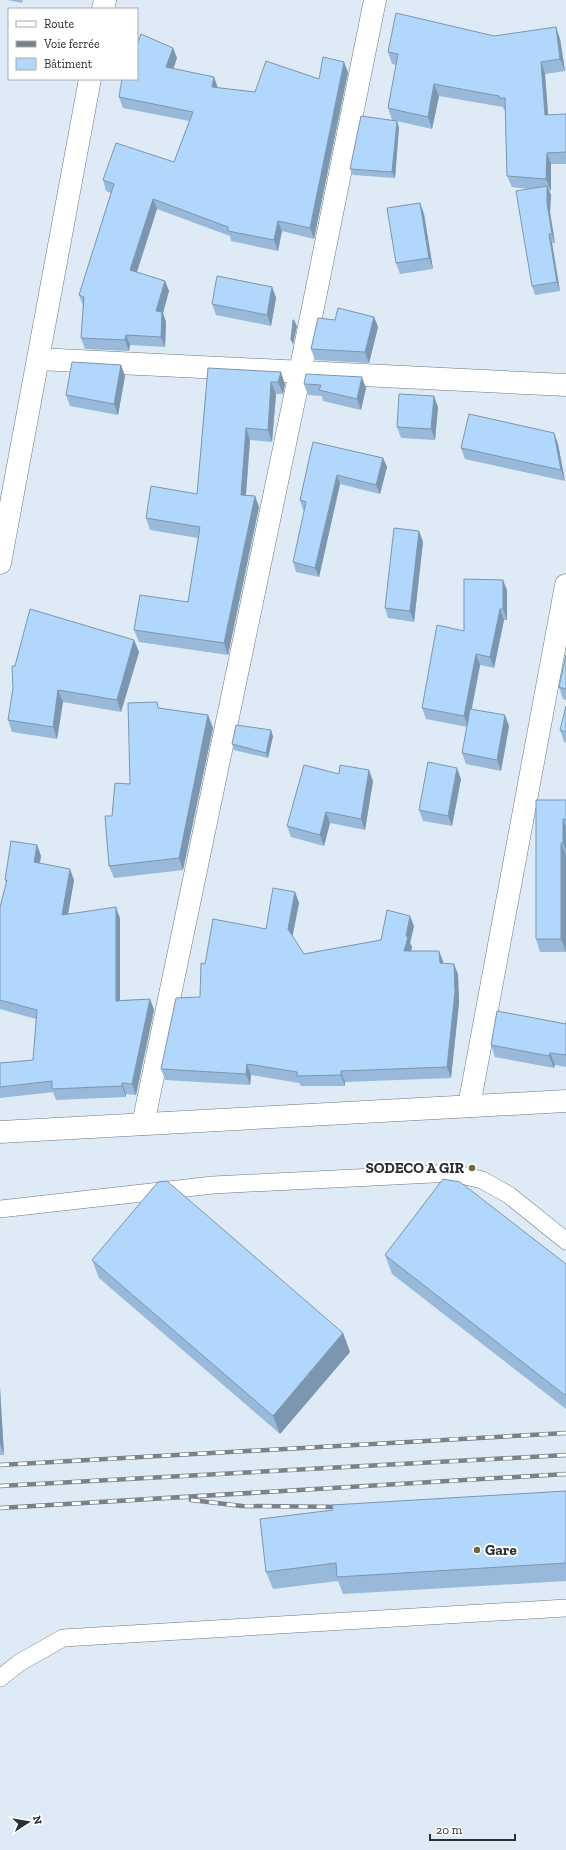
<svg xmlns="http://www.w3.org/2000/svg" width="566" height="1850" font-family="'Zilla Slab',serif">
  <style>
    .lines { fill: none; stroke-linecap: round; stroke-linejoin: round }
    .service-casing { stroke: #6b7781; stroke-width: 18 }
    .minor-casing { stroke: #6b7781; stroke-width: 23 }
    .tertiary-casing { stroke: #6b7781; stroke-width: 23 }
    .service { stroke: #fff; stroke-width: 17 }
    .minor { stroke: #fff; stroke-width: 22 }
    .tertiary { stroke: #fff; stroke-width: 22 }
    .rail-casing { stroke: #798189; stroke-width: 4.5 }
    .rail { stroke: #fff; stroke-width: 3; stroke-dasharray: 9; stroke-linecap: butt }
    .wall { fill: #98b9d9 }
    .shaded-wall { fill: #7c96b0 }
    .building { fill: #b1d7fc; stroke: #7c96b0 }
    .poi-dot { fill: #766835; stroke: #fff; stroke-width: 1.5 }
    .labels { text-anchor: middle; dominant-baseline: central; stroke-width: 4; stroke-linejoin: round; paint-order: stroke }
    .poi-label { font-size: 15px; font-weight: bold; fill: #2a2f33; stroke: #fff; text-anchor: end }
  </style>
  <rect width="100%" height="100%" fill="#deeaf6"/>
  <g class="lines">
    <defs>
      <path id="service" d="M0,1209L213,1185L453,1173L482,1180L509,1195L566,1241
        M0,1678L19,1663L63,1638L566,1608"/>
      <path id="minor" d="M103,9L105,0
        M38,359L566,385
        M0,563L90,79
        M469,1106L566,585
        M143,1124L300,372L375,0"/>
      <path id="tertiary" d="M0,1132L566,1101"/>
    </defs>
    <use href="#service" class="service-casing"/>
    <use href="#minor" class="minor-casing"/>
    <use href="#tertiary" class="tertiary-casing"/>
    <use href="#service" class="service"/>
    <use href="#minor" class="minor"/>
    <use href="#tertiary" class="tertiary"/>
    <defs>
      <path id="rail" d="M0,1465L566,1433
        M0,1486L566,1455
        M191,1500L242,1506L345,1507
        M0,1508L566,1474"/>
    </defs>
    <use href="#rail" class="rail-casing"/>
    <use href="#rail" class="rail"/>
  </g>
  <path class="wall" d="M7,0H23L22,3Z
    M556,27L560,39L565,71L545,74L548,115L566,114V164H551V191L549,190L551,195L550,212L555,243H552L560,291L535,295L532,286L528,189L512,187L507,176L505,110H504L503,107L439,96L432,129L392,120L388,108L396,65L392,64L388,52Z
    M173,48L177,58L173,69L218,88L255,92L319,79L348,72L314,239L282,231L278,251L231,241L230,236L157,209L137,272L165,281L169,291L163,313L166,322L165,347L130,345L129,351L85,349L81,338L83,306L79,295L111,193L106,191L103,180L174,162L189,121L123,108L119,97Z
    M399,127L395,178L353,175L350,169Z
    M420,203L424,214L433,269L400,274L396,263Z
    M272,287L276,298L271,326L216,315L212,304Z
    M374,317L378,327L369,363L315,360L311,349L335,320Z
    M121,365L125,376L118,415L70,406L66,395Z
    M208,368L285,384L283,394H276L272,442L250,440L246,495L255,496L259,507L228,655L139,642L134,630L188,602L198,538L150,530L146,518L197,494Z
    M304,384L366,388L361,410L323,401L322,396L308,395Z
    M438,407L435,440L401,438L397,427Z
    M554,433L558,444L565,481L465,459L461,448Z
    M313,442L383,458L387,467L380,494L340,484L319,577L296,572L293,562L305,510H303L300,500Z
    M419,531L423,542L414,622L388,618L385,608Z
    M507,590V620H504L494,668L480,665L472,709L509,726L501,771L466,764L462,753L467,727L426,719L422,708L464,631Z
    M134,640L139,652L121,712L63,702L57,739L12,732L8,720L13,688L15,666Z
    M566,655V700L563,699L559,687Z
    M566,706V743L564,742L560,730Z
    M159,708L208,715L213,728L183,870L114,878L109,866L112,816L130,784Z
    M273,736L268,758L234,750L232,744Z
    M339,774L373,781L365,830L330,823L324,846L291,837L287,826Z
    M461,779L452,826L423,821L419,810Z
    M566,800V952H540L536,939Z
    M37,845L41,856L40,863L74,880L68,914L120,918V1000L150,999L154,1010L136,1095L126,1094V1097L56,1100L53,1092L0,1098V1063L33,1060L36,1019L0,1009V907L6,883L5,880Z
    M295,892L299,903L292,936L304,954L381,940L414,926L410,943L412,947L411,951L443,961V963L458,974L459,1003L451,1078L345,1082V1086H301L299,1083L251,1075L250,1085L165,1080L161,1069L200,997L205,964L266,929Z
    M566,1021V1067L555,1065L554,1068L495,1057L491,1045L566,1024Z
    M385,1255L566,1264V1409L392,1274Z
    M92,1260L343,1333L350,1352L280,1434L99,1278Z
    M0,1388L4,1455H0Z
    M566,1491V1581L343,1594L338,1581L273,1589L266,1572Z"/>
  <path class="shaded-wall" d="M556,27L560,39L565,71L560,59Z
    M173,48L177,58L170,78L166,67Z
    M344,62L348,72L314,239L310,228Z
    M541,62L545,74L549,126L545,115Z
    M214,77L218,88L216,98L212,87Z
    M434,84L439,96L432,129L428,117Z
    M397,121L399,127L395,178L392,172Z
    M547,153L551,164V191L546,179Z
    M547,186L551,195L550,212L555,243L552,234L547,203Z
    M153,199L157,209L134,281L130,270Z
    M420,203L424,214L433,269L429,258Z
    M278,221L282,231L278,251L274,240Z
    M549,234L552,243L560,291L557,282Z
    M165,281L169,291L163,313L166,322L165,347L161,337L156,311Z
    M272,287L276,298L271,326L267,315Z
    M374,317L378,327L369,363L365,352Z
    M294,320L297,326L293,345L291,340Z
    M126,335L130,345L129,351L125,340Z
    M121,365L125,376L118,415L114,404Z
    M281,372L285,384L283,394L278,382Z
    M362,377L366,388L361,410L357,399Z
    M271,382L276,394L272,442L268,430Z
    M434,396L438,407L435,440L431,429Z
    M246,428L250,440L245,506L241,495Z
    M554,433L558,444L565,481L561,470Z
    M383,458L387,467L380,494L376,485Z
    M337,475L340,484L319,577L315,568Z
    M255,496L259,507L228,655L224,643Z
    M419,531L423,542L414,622L410,611Z
    M503,580L507,590V620L503,609Z
    M500,609L504,620L494,668L490,657Z
    M134,640L139,652L121,712L117,700Z
    M476,654L480,665L468,727L464,716Z
    M58,690L63,702L57,739L53,727Z
    M208,715L213,728L183,870L179,858Z
    M505,715L509,726L501,771L497,760Z
    M271,730L273,736L268,758L266,753Z
    M457,768L461,779L452,826L448,816Z
    M369,770L373,781L365,830L361,819Z
    M326,812L330,823L324,846L320,835Z
    M563,819L566,827V851L563,843Z
    M561,843L566,855V952L561,939Z
    M37,845L41,856L38,873L34,862Z
    M70,869L74,880L66,926L62,915Z
    M295,892L299,903L292,939L288,929Z
    M116,907L120,918V1011L116,1001Z
    M410,916L414,926L410,943L412,947L408,962L404,951L406,936Z
    M439,951L443,961V974L440,963Z
    M454,964L458,974L459,1003L451,1078L447,1067Z
    M150,999L154,1010L136,1095L132,1084Z
    M550,1053L555,1065L554,1068L549,1056Z
    M247,1064L251,1075L250,1085L246,1074Z
    M341,1071L345,1082V1086L341,1075Z
    M122,1083L126,1094V1097L122,1086Z
    M343,1333L350,1352L280,1434L273,1416Z
    M0,1388L4,1455L0,1443Z"/>
  <path class="building" d="M396,13L494,36L556,27L560,59L541,62L545,115L566,114V152L547,153L546,179L507,176L505,98H500L499,96L434,84L428,117L388,108L398,54L388,52Z
    M141,34L173,48L166,67L214,77L212,87L255,92L266,61L319,79L323,57L344,62L310,228L278,221L274,240L228,231V227L153,199L130,270L165,281L156,311L162,312L161,337L126,335L125,340L81,338L84,297L79,295L114,184L103,180L116,143L174,162L193,112L119,97L122,79H137V45Z
    M361,116L397,121L392,172L350,169Z
    M547,186V203L552,234H549L557,282L532,286L516,191Z
    M420,203L429,258L396,263L387,208Z
    M217,276L272,287L267,315L212,304Z
    M338,308L374,317L365,352L311,349L318,318L335,320Z
    M293,320H294L291,340Z
    M72,362L121,365L114,404L66,395Z
    M208,368L281,372L278,382H271L268,430L246,428L241,495L255,496L224,643L134,630L140,595L188,602L200,527L146,518L151,486L197,494Z
    M306,374L362,377L357,399L319,390L321,385L304,384Z
    M399,394L434,396L431,429L397,427Z
    M469,414L554,433L561,470L461,448Z
    M313,442L383,458L376,485L337,475L315,568L293,562L306,502L300,500Z
    M394,528L419,531L410,611L385,608Z
    M464,579L503,580V609H500L490,657L476,654L464,716L422,708L437,625L464,631Z
    M30,609L134,640L117,700L58,690L53,727L8,720L13,688L12,666H15Z
    M566,655V689L559,687Z
    M157,702L158,708L208,715L179,858L109,866L105,816H112L115,783L130,784L128,703Z
    M566,706V732L560,730Z
    M470,709L505,715L497,760L462,753Z
    M236,725L271,730L266,753L232,744Z
    M428,762L457,768L448,816L419,810Z
    M304,765L339,774L340,765L369,770L361,819L326,812L320,835L287,826Z
    M536,800H566V820L563,819V843H561V939H536Z
    M11,841L37,845L34,862L70,869L62,915L116,907V1001L150,999L132,1084L122,1083V1086L52,1089V1081L0,1087V1063L33,1060L37,1010L0,1000V907L7,880H5Z
    M273,888L295,892L288,929L304,954L381,940L387,910L410,916L406,936L408,937L404,951H439L440,963L454,964L455,992L447,1067L341,1071V1075L297,1076V1072L247,1064L246,1074L161,1069L176,998L200,997L201,963L205,964L213,919L266,929Z
    M497,1011L566,1024V1021V1055L550,1053L549,1056L491,1045Z
    M443,1179L460,1182L566,1264V1396L385,1255Z
    M167,1181L343,1333L273,1416L92,1260L158,1182Z
    M566,1491V1563L337,1577L336,1563L266,1572L260,1519L333,1510L332,1505Z"/>
  <g class="poi-dot">
    <circle cx="472" cy="1168" r="4"/>
    <circle cx="477" cy="1550" r="4"/>
  </g>
  <g class="labels">
    <g class="poi-label">
      <text x="464" y="1168">SODECO A GIR</text>
      <text x="485" y="1550" text-anchor="start">Gare</text>
    </g>
  </g>
  <rect x="8" y="8" width="130" height="72" fill="#ffffff" stroke="#aaacad"/>
  <rect x="16" y="21" width="20" height="6" fill="#ffffff" stroke="#aaacad"/>
  <text x="44" y="28" font-size="12" fill="#2a2f33">Route</text>
  <rect x="16" y="41" width="20" height="6" fill="#798189" stroke="#aaacad"/>
  <text x="44" y="48" font-size="12" fill="#2a2f33">Voie ferrée</text>
  <rect x="16" y="58" width="20" height="12" fill="#b1d7fc" stroke="#aaacad"/>
  <text x="44" y="68" font-size="12" fill="#2a2f33">Bâtiment</text>
  <g transform="translate(28 1822) rotate(78)" stroke="#ffffff" stroke-width="3" paint-order="stroke">
  <path d="M0-3L7 15L0 10L-7 15Z" fill="#2a2f33"/>
  <text y="-6" font-size="11" font-weight="bold" text-anchor="middle" fill="#2a2f33">N</text>
  </g>
  <path d="M430 1834v6h85v-6" fill="none" stroke="#2a2f33" stroke-width="2"/>
  <text x="436" y="1834" font-size="12" fill="#2a2f33" stroke="#ffffff" stroke-width="3" paint-order="stroke">20 m</text>
</svg>
